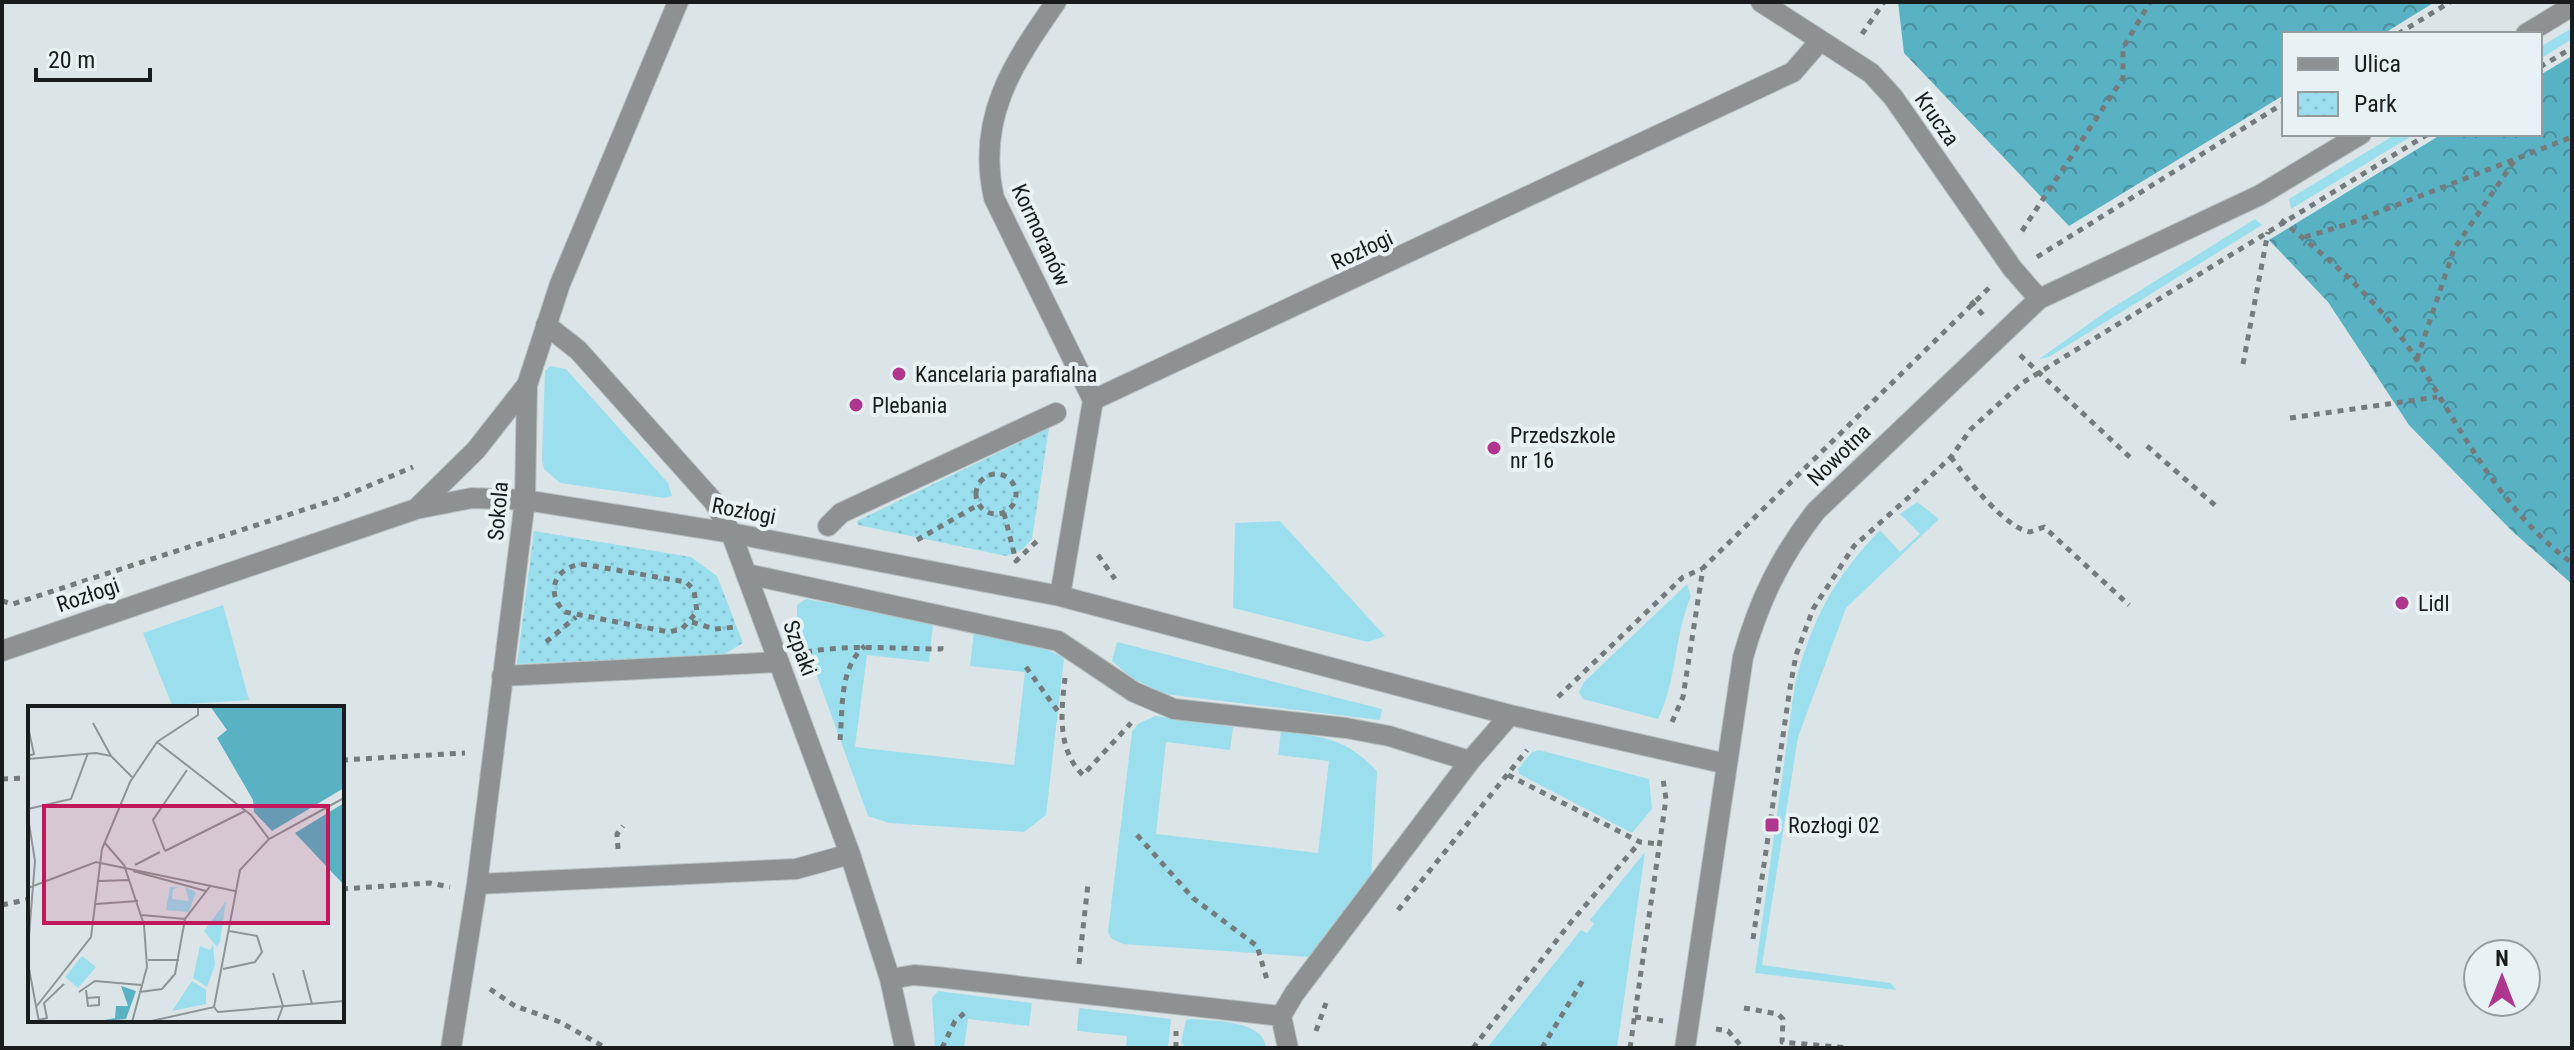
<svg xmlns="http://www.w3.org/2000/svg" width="2574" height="1050" font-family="'Roboto Condensed',sans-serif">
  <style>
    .grass { fill: #9bdfee }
    .forest { fill: url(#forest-crowns) }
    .park { fill: url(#park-dots) }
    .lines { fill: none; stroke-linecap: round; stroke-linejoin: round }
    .minor-casing { stroke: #b8c1c2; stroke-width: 22 }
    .path { stroke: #747b7c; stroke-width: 5; stroke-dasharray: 6 6; stroke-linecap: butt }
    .minor { stroke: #8d9192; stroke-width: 20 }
    .poi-dot { fill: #ae378d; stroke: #e8f2f5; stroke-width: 3 }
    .labels { text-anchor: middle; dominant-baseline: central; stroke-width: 8; stroke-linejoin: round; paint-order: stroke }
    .street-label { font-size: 22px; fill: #181c1c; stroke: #e8f2f5 }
    .poi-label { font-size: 22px; fill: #181c1c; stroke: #e8f2f5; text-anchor: start }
    .inset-road { fill: none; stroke: #8d9596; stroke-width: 2 }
    .view { fill: #c2185b; fill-opacity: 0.15; stroke: #c2185b; stroke-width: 4 }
    .inset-edge { fill: none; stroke: #181c1c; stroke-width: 4 }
  </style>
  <defs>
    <pattern id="forest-crowns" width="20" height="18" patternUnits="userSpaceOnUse" patternTransform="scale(2)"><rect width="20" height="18" fill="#59b1c4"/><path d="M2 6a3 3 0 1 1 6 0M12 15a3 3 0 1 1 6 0" fill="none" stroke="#498f9e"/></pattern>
    <pattern id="park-dots" width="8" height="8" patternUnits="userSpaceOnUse" patternTransform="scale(2)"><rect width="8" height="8" fill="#9bdfee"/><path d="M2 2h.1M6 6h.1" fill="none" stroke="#85bfcc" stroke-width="1.8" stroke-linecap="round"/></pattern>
  </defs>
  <rect width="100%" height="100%" fill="#dbe5e7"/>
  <path class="grass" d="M2572,28V39L2540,59V47Z
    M2396,134H2415L2291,209L2289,199Z
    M2255,219L2262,225L2049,357L2039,359L2107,311Z
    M550,366L566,369L668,483L672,496L665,498L560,483L544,469L542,460L545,371Z
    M1917,502L1939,519L1846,608L1798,737L1762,965L1890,983L1897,990L1755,973L1795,684C1812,619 1834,578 1880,530L1900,552L1920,534L1900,514Z
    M1280,521L1385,636L1368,642L1233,608L1235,523Z
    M1687,584L1691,596C1674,636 1677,680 1658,719L1583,699L1579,692L1584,682Z
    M806,599L933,623L929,662L867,655L855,747L1014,765L1025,672L970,666L974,631L1046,649L1064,658L1046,815L1024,832L889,823L868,816L797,621V605Z
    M223,605L249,700L172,705L143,633Z
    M1117,642L1382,709L1380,720L1164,694L1132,678L1112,661Z
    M1155,716L1233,727L1230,750L1166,742L1156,834L1318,853L1329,761L1278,755L1281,731C1325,737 1345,738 1377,771L1371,879L1310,957L1123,944L1111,938L1108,932L1132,732L1138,724Z
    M1539,750L1649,779L1652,809L1632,833L1519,774L1518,769L1532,752Z
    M1645,852L1617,1048H1487L1581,930L1587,933L1594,924L1590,920Z
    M938,991L1032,1003L1029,1026L968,1019L964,1048H935L932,998Z
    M1079,1008L1171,1019L1168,1048H1126L1127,1036L1077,1031Z
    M1192,1019C1213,1021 1264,1020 1266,1048H1187L1181,1043L1186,1020Z"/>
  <path class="forest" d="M1898,2H2435L2383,34H2284V95L2069,226L1904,53Z
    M2572,56V584L2512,531L2409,425L2328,302L2269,240L2442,134H2540V75Z"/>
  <path class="park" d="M1049,428L1032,539L1023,549L1006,556L858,525L857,521Z
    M534,531L691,557L717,576L743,643L723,655L517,664Z"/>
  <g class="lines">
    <defs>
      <path id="minor" d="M1056,2C1012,65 976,119 994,198L1093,400
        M1761,2L1871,73L1893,97L2012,268L2039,299
        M2526,34L2572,6
        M546,325L578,350L714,502L731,533L850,854L890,979L905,1048
        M1093,400L1793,72L1819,42
        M416,509L476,450L527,385
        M828,526L841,513L1056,413
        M747,574L1058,641L1134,692L1174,709L1346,728L1389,736L1470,761
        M1060,596L1093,400
        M2,651L416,509L472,498L525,500L731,533L1060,596L1510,715L1727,764
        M502,676L779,662
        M477,884L796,869L850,854
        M890,979L914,975L937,977L1281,1016
        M451,1048L477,884L525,500L527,385L560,284L678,2
        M1288,1048L1281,1016L1294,994L1470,761L1510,715
        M1685,1048L1743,657C1759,601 1780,557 1816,511L2039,299L2260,195L2361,134"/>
    </defs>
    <use href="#minor" class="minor-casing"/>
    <path class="path" d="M1862,34L1884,2
      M2398,34L2450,2
      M2540,67L2572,48
      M2281,220C2335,264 2378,299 2417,360C2462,431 2502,512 2572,563
      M2022,231L2123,78V48L2150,2
      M2305,237L2348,224L2572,137
      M2037,257L2284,103
      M1971,301L1983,315
      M2020,355L2134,461
      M2417,359L2454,249L2515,160
      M2243,364L2268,232
      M2290,418L2437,397
      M2147,446L2217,507
      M1951,457C1965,477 2005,528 2030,532L2044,527L2129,605
      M976 494a20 20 0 1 1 40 0a20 20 0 1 1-40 0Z
      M1004,513L1016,561L1037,541
      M917,540L978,505
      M1098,555L1115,579
      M581,564L686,582L694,590L697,612L682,629L669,632L565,612C545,593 554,568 581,564Z
      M2,601L13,604L340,498L413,467
      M692,622L714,629L737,627
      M546,642L576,617
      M806,652C852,644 895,649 941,649V646
      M1026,667L1062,717
      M1065,678C1061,712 1057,750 1083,775L1131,723
      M1558,697L1683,577L1702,569
      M1672,722L1683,697L1703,568L1992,285
      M840,740C843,708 839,667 865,646
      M29,755L30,764
      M342,760L465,753
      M1508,775L1640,842L1660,844
      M2,779L30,778
      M1137,835L1193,898L1257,946L1268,983
      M618,849L617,834L623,826
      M342,889L430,883L450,887
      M2,905L30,899
      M1398,910L1527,750
      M1753,939L1790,688L1796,655L1813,609L1854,546L1908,498L1951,457L1971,429L2022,383L2428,134
      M1079,964L1088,884
      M490,989L515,1006L560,1022L606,1048
      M1744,1008L1778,1014L1783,1019L1782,1042L1848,1048
      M1635,1017L1663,1021
      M1716,1029L1728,1031L1743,1048
      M1316,1031L1326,1003
      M942,1048L955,1021L968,1010
      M1176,1048V1031
      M1473,1048L1571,922L1640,842
      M1542,1048L1583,980
      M1630,1048L1666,799L1663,779"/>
    <use href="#minor" class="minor"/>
  </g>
  <g class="poi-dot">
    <circle cx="899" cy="374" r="8"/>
    <circle cx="856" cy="405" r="8"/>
    <circle cx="1494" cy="448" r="8"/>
    <circle cx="2402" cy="603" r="8"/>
    <rect x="1764" y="817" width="16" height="16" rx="4"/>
  </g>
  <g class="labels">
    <g class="street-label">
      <text transform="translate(1937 119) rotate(55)">Krucza</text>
      <text transform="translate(1041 235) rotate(65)">Kormoranów</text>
      <text transform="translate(1362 250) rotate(-25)">Rozłogi</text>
      <text transform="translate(1839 455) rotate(-44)">Nowotna</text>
      <text transform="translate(498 511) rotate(-85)">Sokola</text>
      <text transform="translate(744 511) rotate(11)">Rozłogi</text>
      <text transform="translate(88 595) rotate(-19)">Rozłogi</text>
      <text transform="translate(800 648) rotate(69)">Szpaki</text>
    </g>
    <g class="poi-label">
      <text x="915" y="374">Kancelaria parafialna</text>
      <text x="872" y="405">Plebania</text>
      <text x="1510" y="435">Przedszkole<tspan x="1510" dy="25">nr 16</tspan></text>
      <text x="2418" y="603">Lidl</text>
      <text x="1788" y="825">Rozłogi 02</text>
    </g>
  </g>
  <g transform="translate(28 706)">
    <rect width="316" height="316" fill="#dbe5e7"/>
    <path d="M142,181H152L145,183L144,193L161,195L157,181L168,186L161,206L138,204ZM198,195L192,235L189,241L176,225ZM185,238L187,259L179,281L165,272L172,240L182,244ZM54,250L68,261L50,282L37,271ZM164,275L178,284V298L144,305Z" fill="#9bdfee"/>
    <path d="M182,0H316V82L244,125L226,106L225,94L189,32L199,24ZM316,97V179L267,127ZM93,280L108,285L98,313L66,316L87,312L88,300H100Z" fill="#59b1c4"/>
    <path class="inset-road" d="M65,17L83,50M0,21L6,48L0,50M129,36L223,109L241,133M0,53L68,47L83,50L104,71M0,103L43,93L60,47M0,111L7,155L0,242M76,136L96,159L116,219L119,261L104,316M137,145L125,114L159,64M137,145L217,105M107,159L132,146M105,165L178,185M71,175L102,174M0,182L68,156L207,185M68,198L110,195M114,209L157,213M120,254H151M0,257L11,316M195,263L227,256L234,246L229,230L201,225M275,264L284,298M245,267L255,300L249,316M58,284L60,300L71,299V291L59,292M51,286L67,275L113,279M111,286L134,283L147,268L157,213L183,179M8,301L63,231L74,143L102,76L129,36L170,9V0M186,301L212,164L241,133L316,92M11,314L19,312L16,297L36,278M119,316L186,301L190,306L316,295"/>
    <path class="view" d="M16,100H300V217H16Z"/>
    <rect width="316" height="316" class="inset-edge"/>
  </g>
  <rect width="2574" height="1050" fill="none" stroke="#181c1c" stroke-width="8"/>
  <rect x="2282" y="32" width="260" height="104" fill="#e8f2f5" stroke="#959c9e" stroke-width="2"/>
  <rect x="2298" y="58" width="40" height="12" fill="#8d9192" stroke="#959c9e" stroke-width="2"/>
  <text x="2354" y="72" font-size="24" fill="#181c1c">Ulica</text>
  <rect x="2298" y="92" width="40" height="24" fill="url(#park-dots)" stroke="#959c9e" stroke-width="2"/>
  <text x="2354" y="112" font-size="24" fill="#181c1c">Park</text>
  <g transform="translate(2502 978)"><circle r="38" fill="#e8f2f5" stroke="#959c9e" stroke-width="2"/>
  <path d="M0-6L14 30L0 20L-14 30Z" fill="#ae378d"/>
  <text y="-12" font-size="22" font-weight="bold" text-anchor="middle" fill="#181c1c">N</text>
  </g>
  <path d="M36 68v12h114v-12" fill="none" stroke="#181c1c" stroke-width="4"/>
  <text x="48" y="68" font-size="24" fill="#181c1c" stroke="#e8f2f5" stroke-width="6" paint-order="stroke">20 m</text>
</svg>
